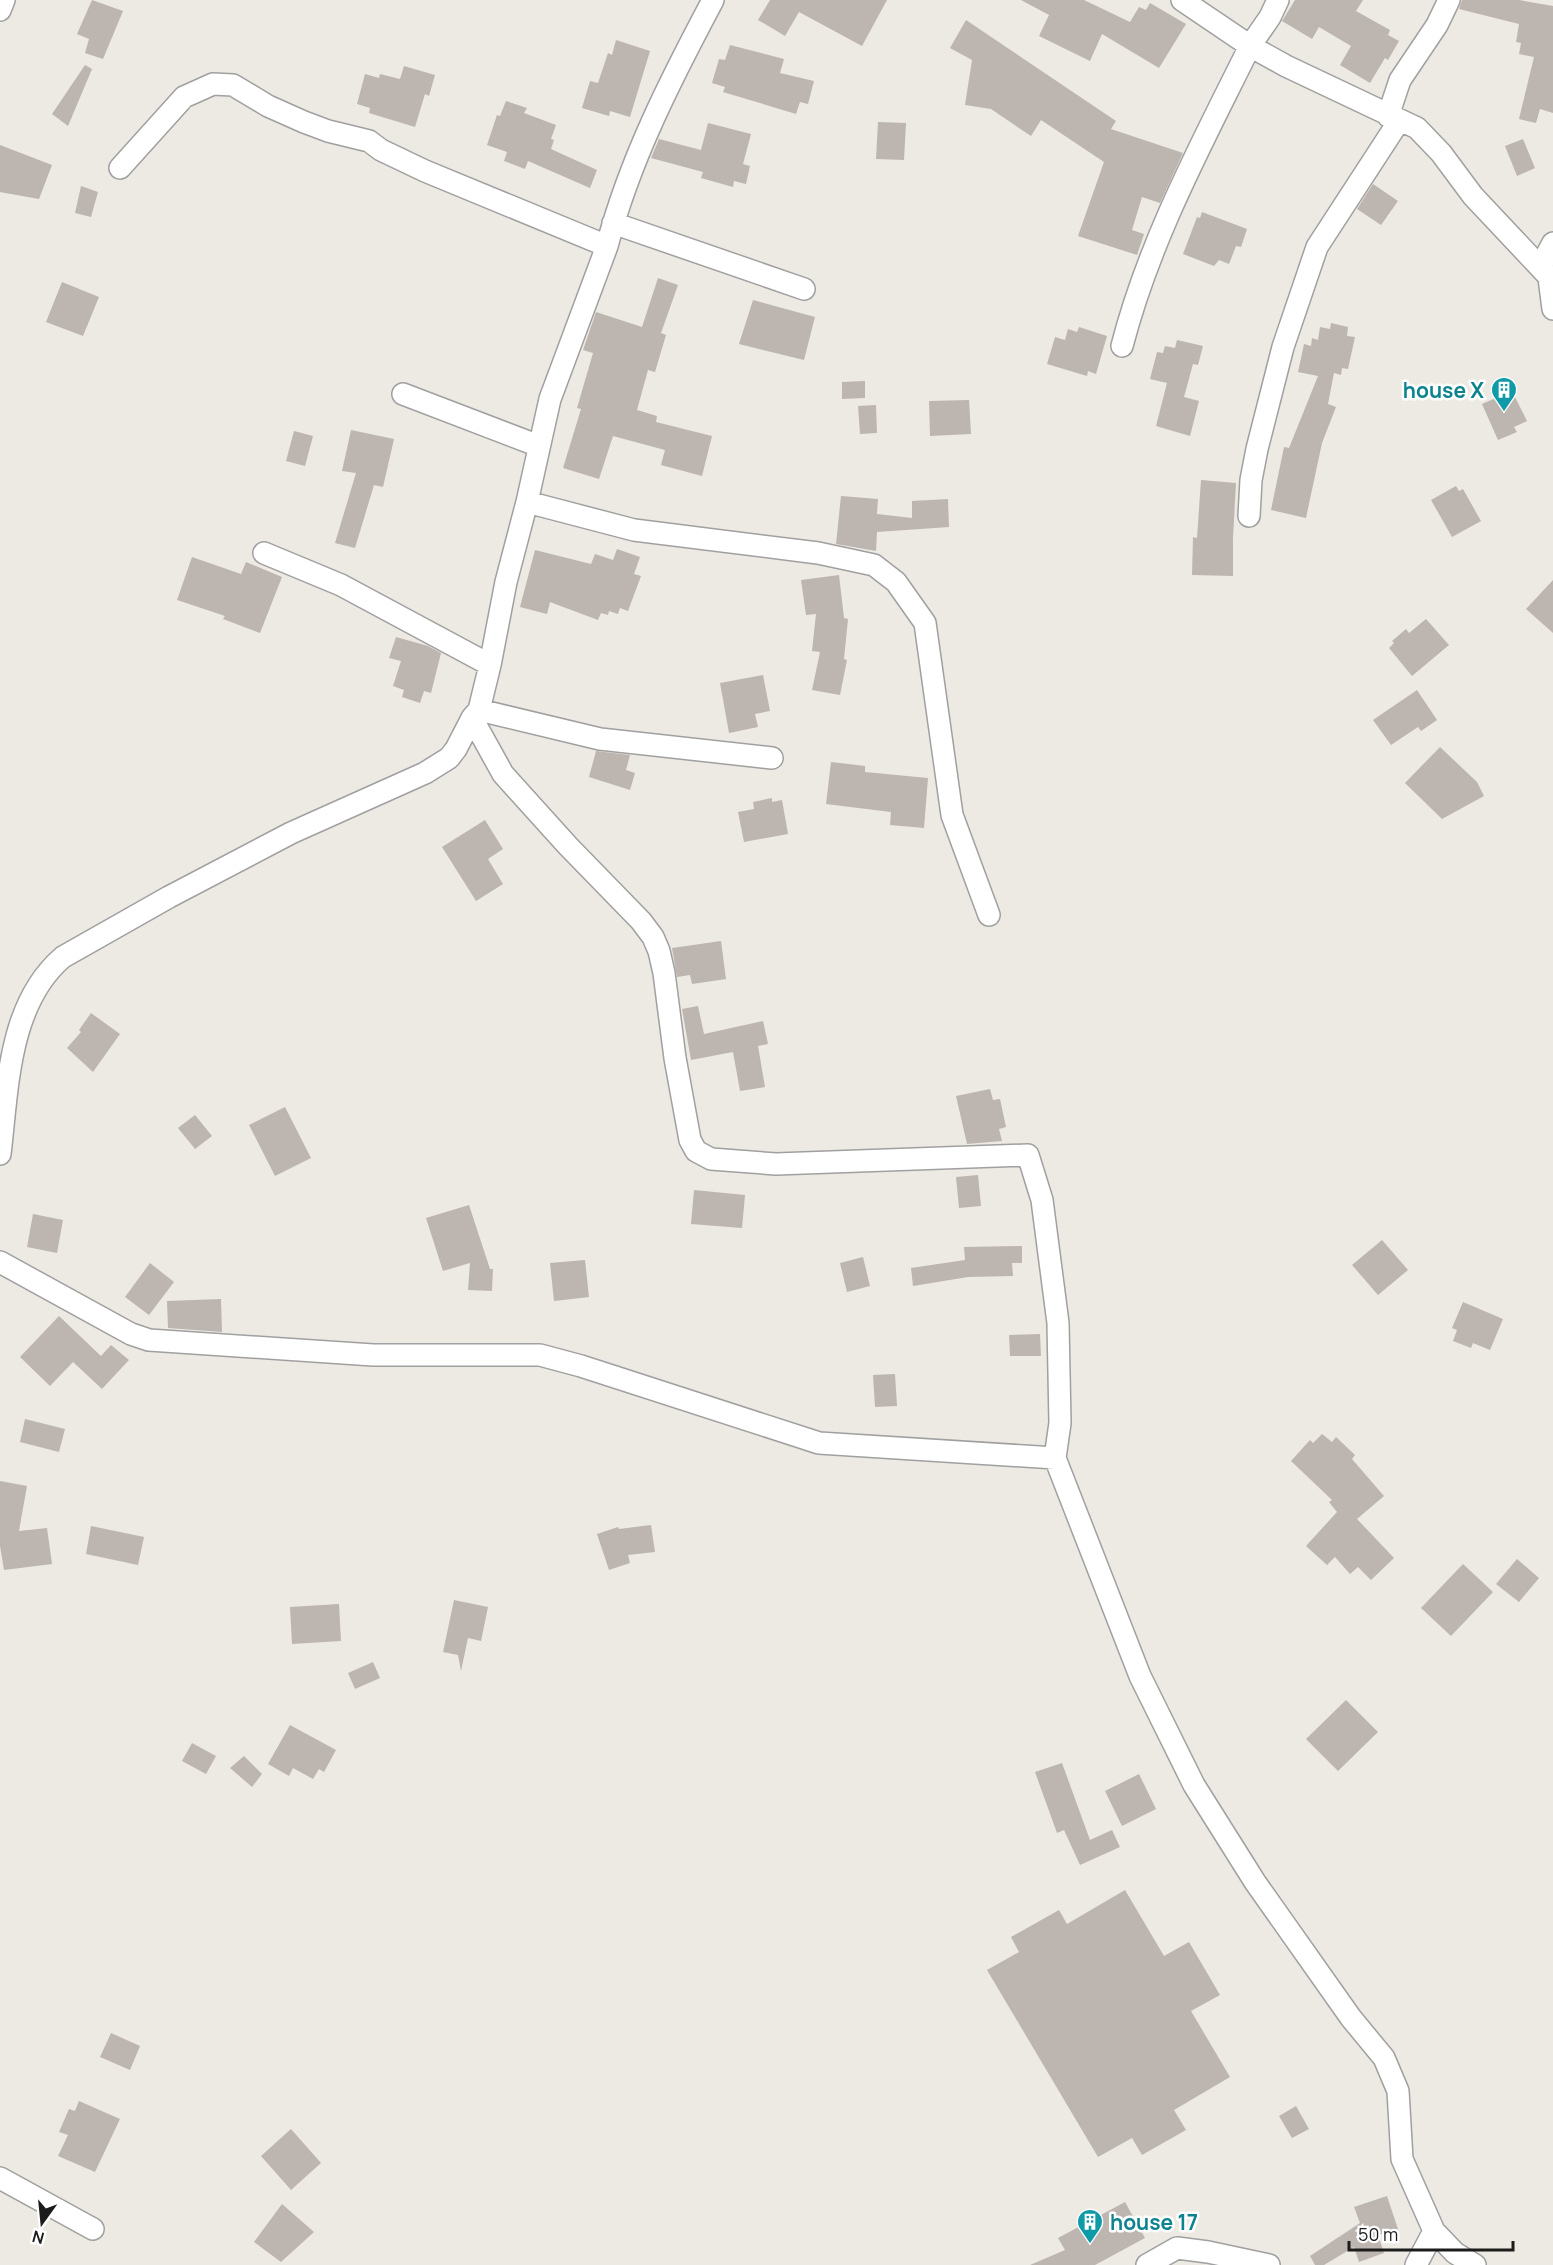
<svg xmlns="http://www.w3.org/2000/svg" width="1553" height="2265" font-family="Manrope,sans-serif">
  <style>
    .building { fill: #bdb5b0 }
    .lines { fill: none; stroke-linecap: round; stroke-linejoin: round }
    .minor-casing { stroke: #a0a0a0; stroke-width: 24 }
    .minor { stroke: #fff; stroke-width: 21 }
    .labels { text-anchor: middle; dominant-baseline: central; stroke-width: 5; stroke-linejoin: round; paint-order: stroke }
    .culture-label { font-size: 21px; font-weight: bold; fill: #0d838f; stroke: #fff; text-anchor: end }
  </style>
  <rect width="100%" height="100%" fill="#ede9e3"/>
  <path class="building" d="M92,0L123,11L103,59L85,53L89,39L77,34Z
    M770,0H887L862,46L799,12L785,36L758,20Z
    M1021,0H1084L1130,22L1139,7L1146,10L1150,3L1186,24L1159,68L1102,34L1090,61L1039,36L1049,15Z
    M1295,0H1363L1356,11L1390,30L1388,35L1399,41L1388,60L1385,58L1370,83L1340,65L1351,46L1319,27L1312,39L1282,21Z
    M1462,0H1519L1553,6V113L1540,109L1536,123L1519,119L1534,57L1519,54L1521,43L1516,42L1519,24L1459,9Z
    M966,20L1116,121L1111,129L1183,153L1160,203L1142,197L1132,230L1144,234L1137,255L1078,236L1104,162L1041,120L1031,136L991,109L965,105L972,60L950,48Z
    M616,40L650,51L630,117L610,111L609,116L582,108L590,81L598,83L608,53L612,55Z
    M730,45L784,59L780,73L814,81L808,104L800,102L796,114L723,92L725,87L712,83L719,59L725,60Z
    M85,65L92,69L68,126L52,114Z
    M404,66L435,75L429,96L425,94L415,127L369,113L370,108L357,104L365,74L379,78L380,74L400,79Z
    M506,101L527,108L524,113L556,125L551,139L554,140L551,149L597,170L590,188L528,161L525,169L504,161L507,152L487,145L497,115L500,116Z
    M878,122L906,123L904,160L876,159Z
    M708,123L751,134L743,164L750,166L746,184L734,181L733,187L701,178L703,172L651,158L659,139L701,150Z
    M1523,139L1535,168L1517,176L1505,146Z
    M0,145L52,165L39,199L0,192Z
    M1373,184L1398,201L1381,225L1357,209Z
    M81,186L98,192L91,217L75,213Z
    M1202,212L1247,229L1241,247L1236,246L1229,264L1219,260L1214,266L1183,254L1197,217L1200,218Z
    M658,278L678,285L661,333L666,335L655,372L648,370L637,410L657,416L656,422L712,436L702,476L661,465L665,450L613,436L599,479L563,468L581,409L577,408L593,353L583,350L596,312L642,327Z
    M62,282L99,297L83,336L46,322Z
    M753,300L815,317L804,360L739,344Z
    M1331,323L1348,327L1347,336L1355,337L1348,369L1342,368L1341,375L1334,373L1328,404L1336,407L1322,443L1306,518L1271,510L1284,447L1289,448L1318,376L1298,372L1304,344L1311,346L1312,338L1318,340L1320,327L1330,329Z
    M1079,327L1107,336L1096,374L1088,371L1087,376L1047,364L1055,337L1065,340L1068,329L1077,332Z
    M1177,340L1203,346L1198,365L1193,364L1184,397L1199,401L1190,436L1156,426L1167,383L1150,379L1157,352L1163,353L1165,346L1175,348Z
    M865,381V398L842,399V382Z
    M1512,391L1527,421L1514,427L1517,432L1498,440L1482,404Z
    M969,400L971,434L930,436L929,401Z
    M876,405L877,433L860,434L858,406Z
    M351,430L394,439L383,487L374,485L355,548L335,543L356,473L342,471Z
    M294,431L313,436L305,466L286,461Z
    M1201,480L1236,483L1233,538V576L1192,575L1193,537L1197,538Z
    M1456,486L1459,491L1463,489L1481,521L1452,537L1431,500Z
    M841,496L878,499L877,514L912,518V501L948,499L949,527L877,532L876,551L836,544Z
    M617,549L640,557L634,574L641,576L628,611L620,608L618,614L609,611L608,615L601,613L598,620L550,602L547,614L520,607L535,550L591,564L595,554L613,560Z
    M192,557L241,574L246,562L282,577L260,633L223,619L225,616L177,600Z
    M839,575L844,618L848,619L844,659L847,660L840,695L812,690L820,652L812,651L816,614L806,615L801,580Z
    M1553,580V633L1526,609Z
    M1426,619L1449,645L1412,676L1389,648L1394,643L1392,641L1406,629L1409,633Z
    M396,637L428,646L441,653L431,693L424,691L420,703L402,697L404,690L393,686L401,661L389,658Z
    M763,675L770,711L755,714L758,727L729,733L720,683Z
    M1417,690L1437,720L1421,731L1418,727L1391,745L1373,720Z
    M1440,747L1477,782L1484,796L1442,819L1405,783Z
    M596,751L630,755L626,770L635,773L630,790L589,777Z
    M831,762L865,766V772L928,778L924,828L890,825L891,812L826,804Z
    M772,798V802L782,800L788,834L744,842L738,812L754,809L753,802Z
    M485,820L503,849L488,859L503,884L476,901L442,847Z
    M721,941L726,979L692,984L690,975L677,977L672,948Z
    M698,1006L704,1034L763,1021L768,1044L758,1046L765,1087L740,1091L733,1052L691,1060L682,1009Z
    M91,1013L120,1034L93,1072L67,1048L81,1032L79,1030Z
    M990,1089L993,1100L1000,1099L1006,1127L999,1129L1002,1141L967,1144L956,1096Z
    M285,1107L311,1158L275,1176L249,1125Z
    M195,1115L212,1136L195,1149L178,1128Z
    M978,1175L981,1206L959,1208L956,1177Z
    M694,1190L745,1195L742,1228L691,1224Z
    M469,1205L490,1269H493L492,1291L468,1290L470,1263L443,1271L426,1218Z
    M33,1214L63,1220L57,1253L27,1247Z
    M1382,1240L1408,1270L1378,1295L1352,1265Z
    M1022,1246V1263H1012L1013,1276L968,1277L913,1286L911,1268L965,1260L964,1247Z
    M863,1257L870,1286L847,1292L840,1263Z
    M585,1260L589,1297L554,1301L550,1263Z
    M150,1263L174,1282L149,1315L125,1297Z
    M221,1299L222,1332L168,1328L167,1301Z
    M1463,1302L1503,1319L1490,1350L1473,1343L1471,1348L1453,1341L1457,1330L1452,1328Z
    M59,1316L101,1356L111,1345L129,1360L102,1389L73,1362L50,1386L20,1357Z
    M1040,1334L1041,1356H1010L1009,1335Z
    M895,1374L897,1406L875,1407L873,1375Z
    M25,1419L65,1429L59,1452L20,1442Z
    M1322,1434L1332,1442L1336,1437L1355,1455L1352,1459L1384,1496L1357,1519L1394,1558L1371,1580L1358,1567L1350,1574L1335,1557L1327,1565L1306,1546L1337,1512L1329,1502L1332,1500L1291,1461L1310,1440L1313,1443Z
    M0,1481L27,1486L19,1531L47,1528L52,1564L4,1570L0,1546Z
    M651,1525L655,1552L628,1555L630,1563L609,1570L597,1534L618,1527L619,1529Z
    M91,1526L144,1537L138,1565L86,1554Z
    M1517,1559L1539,1578L1519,1602L1496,1584Z
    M1463,1564L1493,1592L1451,1636L1421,1608Z
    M454,1600L488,1607L481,1641L468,1638L461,1671L458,1655L443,1652Z
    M339,1604L341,1641L292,1644L290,1607Z
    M373,1662L380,1678L355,1689L348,1673Z
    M1346,1700L1378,1732L1338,1771L1306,1739Z
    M290,1725L336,1750L324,1772L319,1769L313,1779L293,1768L289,1776L268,1764Z
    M192,1743L216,1756L206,1774L182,1761Z
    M244,1756L262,1774L252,1787L230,1768Z
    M1062,1763L1090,1840L1112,1830L1120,1847L1080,1865L1064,1830L1057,1833L1035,1772Z
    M1139,1774L1156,1809L1122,1826L1105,1791Z
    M1125,1890L1164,1956L1189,1942L1220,1995L1191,2011L1230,2077L1174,2110L1186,2130L1142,2155L1132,2138L1098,2157L987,1970L1019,1952L1011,1937L1059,1910L1067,1924Z
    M111,2033L140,2046L130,2070L100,2057Z
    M79,2101L120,2119L95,2172L58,2156L68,2135L59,2132L69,2109L75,2111Z
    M1296,2106L1309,2129L1292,2138L1279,2116Z
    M291,2129L321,2163L291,2190L261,2156Z
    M1387,2196L1398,2229L1378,2235L1384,2253L1359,2262L1354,2247L1324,2265H1315L1310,2256L1360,2223L1354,2207Z
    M1125,2202L1145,2238L1095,2265H1030L1065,2250L1058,2238Z
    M282,2204L314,2232L281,2262L254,2242Z"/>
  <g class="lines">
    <defs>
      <path id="minor" d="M1182,0L1250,46L1286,66L1417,128L1441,153L1473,196L1553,281
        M0,10L4,0
        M1388,116L1400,80L1437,25L1449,0
        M120,168L184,97L213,84L233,85L268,106L304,122L328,131L369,141L381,150L425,171L607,246
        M613,223L804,289
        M1540,267L1553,243
        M1549,278L1553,309
        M1122,346C1149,241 1202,143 1250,46L1270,17L1278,0
        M403,394L539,446
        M527,502L634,530L818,553L874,565L896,582L925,623L952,815L989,915
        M1249,516L1251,480L1257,449L1283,347L1317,247L1399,121
        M264,553L341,585L490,665
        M479,710L600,739L772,758
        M472,718L503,774L568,846L641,921L653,937L659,951L664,973L675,1058L690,1140L696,1151L711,1159L776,1164L1028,1155L1042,1200L1058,1323L1060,1423L1055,1458L1140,1676L1194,1785L1255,1882L1351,2018L1384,2058L1398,2091L1402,2159L1434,2231L1455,2253L1475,2265
        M0,1154C8,1088 8,1004 63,957L169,897L291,833L425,773L449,758L456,749L472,718L479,710L490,665L506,582L527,502L550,399L607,246C630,159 671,79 713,0
        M0,1262L131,1334L149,1340L373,1355H540L581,1366L819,1443L1055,1458
        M0,2178L93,2229
        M1147,2265L1177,2248L1208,2252L1269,2265
        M1416,2265L1434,2231"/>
    </defs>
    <use href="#minor" class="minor-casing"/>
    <use href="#minor" class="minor"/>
  </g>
  <defs>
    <symbol id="building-pin" viewBox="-11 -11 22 30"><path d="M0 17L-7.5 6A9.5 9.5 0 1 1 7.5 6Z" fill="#0f9aa8" stroke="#fff"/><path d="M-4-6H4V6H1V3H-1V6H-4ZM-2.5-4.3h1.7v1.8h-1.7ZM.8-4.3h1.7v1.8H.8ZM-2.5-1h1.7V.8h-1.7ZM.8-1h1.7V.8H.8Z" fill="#fff"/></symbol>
  </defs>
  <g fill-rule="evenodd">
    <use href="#building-pin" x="1489" y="375" width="30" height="40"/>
    <use href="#building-pin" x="1075" y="2207" width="30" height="40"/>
  </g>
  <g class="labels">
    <g class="culture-label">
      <text x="1484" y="390">house X</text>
      <text x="1110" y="2222" text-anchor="start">house 17</text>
    </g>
  </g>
  <g transform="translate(42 2223) rotate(195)" stroke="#ffffff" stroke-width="4.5" paint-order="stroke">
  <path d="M0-4.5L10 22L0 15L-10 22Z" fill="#1c1c1c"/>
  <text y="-9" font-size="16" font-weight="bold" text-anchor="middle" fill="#1c1c1c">N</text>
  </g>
  <path d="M1349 2241v9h164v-9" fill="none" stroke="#1c1c1c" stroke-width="3"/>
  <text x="1358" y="2241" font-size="18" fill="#1c1c1c" stroke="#ffffff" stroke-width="4.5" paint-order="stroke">50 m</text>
</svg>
